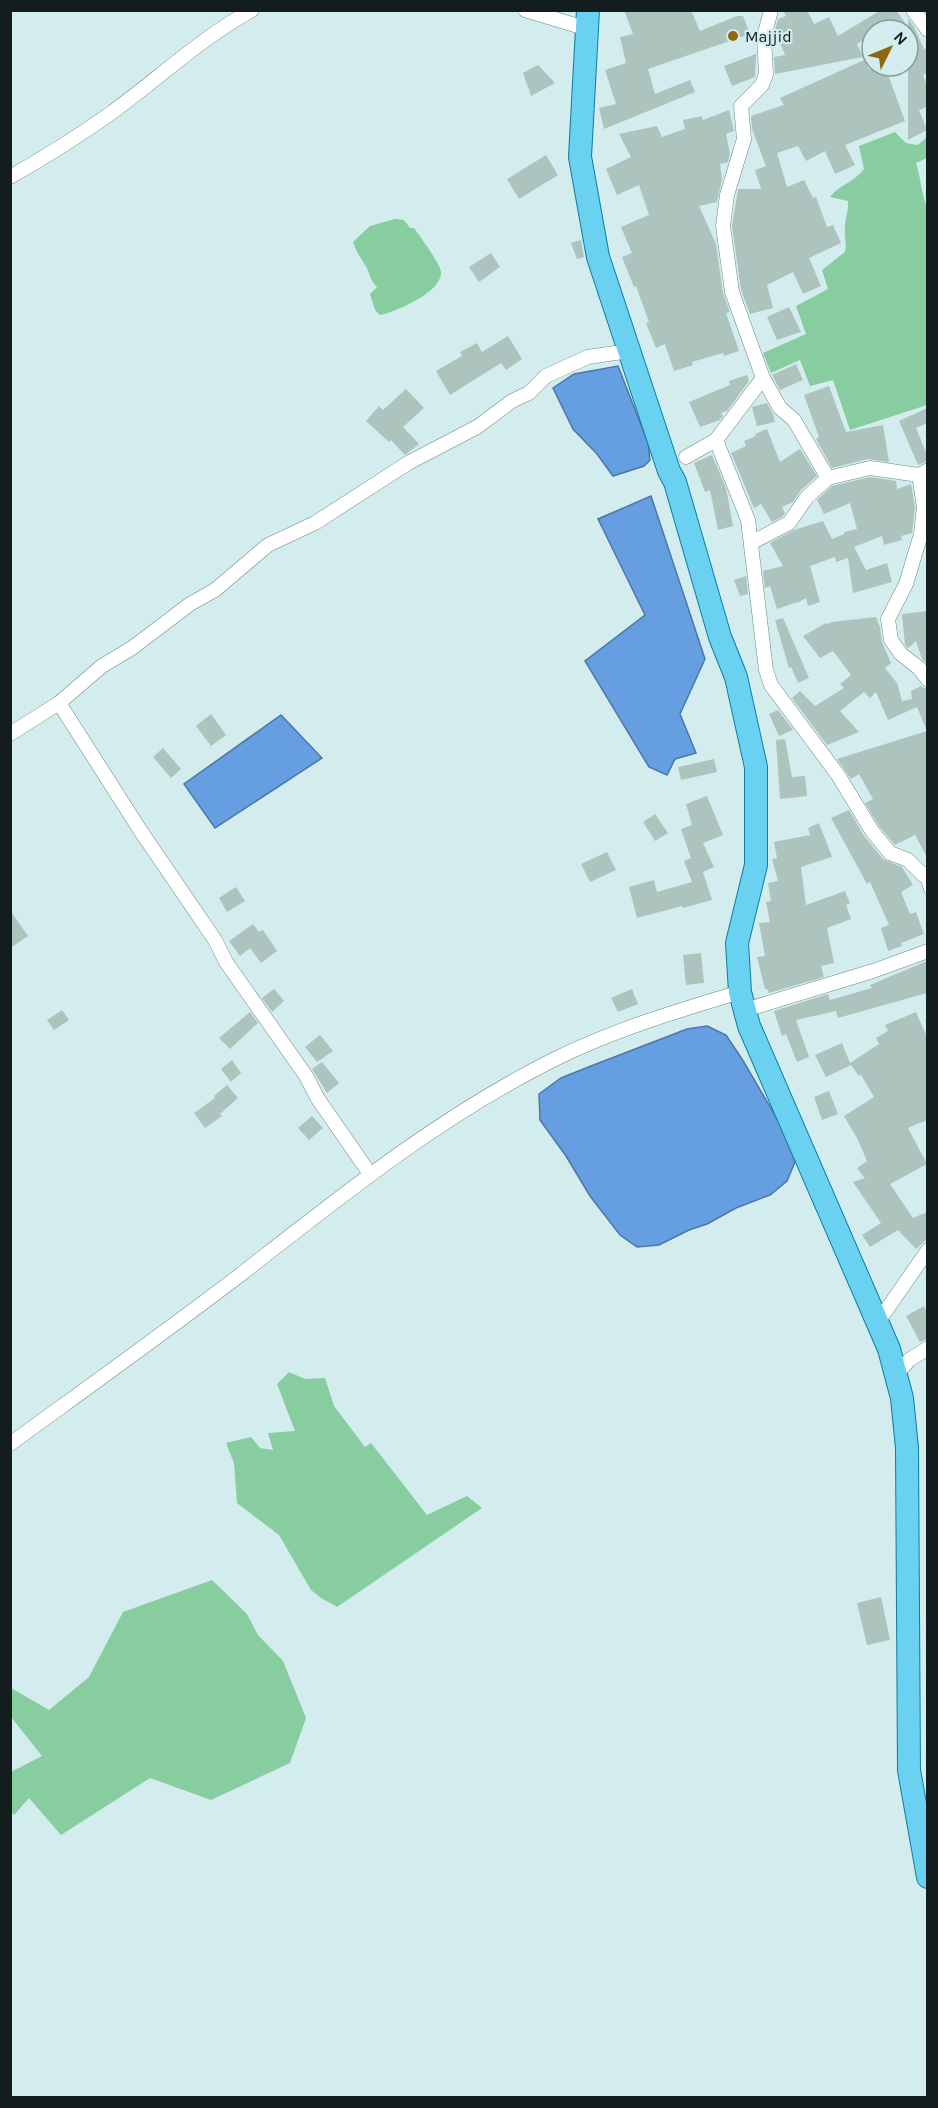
<svg xmlns="http://www.w3.org/2000/svg" width="938" height="2108" font-family="Karla,sans-serif">
  <style>
    .green { fill: #87cda0 }
    .water { fill: #659ee1; stroke: #4d77a6; stroke-width: 1.5 }
    .building { fill: #adc4be }
    .lines { fill: none; stroke-linecap: round; stroke-linejoin: round }
    .service-casing { stroke: #708789; stroke-width: 8 }
    .minor-casing { stroke: #708789; stroke-width: 15 }
    .primary-casing { stroke: #0b7ea1; stroke-width: 24 }
    .service { stroke: #fff; stroke-width: 7 }
    .minor { stroke: #fff; stroke-width: 14 }
    .primary { stroke: #6ad1f1; stroke-width: 22 }
    .poi-dot { fill: #8f680d; stroke: #d3ecee; stroke-width: 2 }
    .labels { text-anchor: middle; dominant-baseline: central; stroke-width: 4.5; stroke-linejoin: round; paint-order: stroke }
    .poi-label { font-size: 16px; fill: #141d1e; stroke: #d3ecee; text-anchor: start }
  </style>
  <rect width="100%" height="100%" fill="#d3ecee"/>
  <path class="green" d="M895,132L906,143L918,145L927,137V158L916,163C921,178 921,193 927,207V405L850,430L833,380L810,386L800,360L771,373L763,353L806,334L796,306L828,289L822,270L845,252C847,243 844,236 845,227C845,218 849,211 848,201L830,197C839,185 854,182 864,169L859,146Z
    M395,219L404,220L410,228H414C419,235 441,265 441,272C442,292 397,311 380,315L375,310L370,294L377,287C368,277 371,274 365,265C360,257 356,251 353,242L370,226Z
    M289,1372L305,1379L325,1378L334,1406L365,1447L371,1443L427,1515L467,1496L482,1508L337,1607L321,1598L311,1590L279,1535L237,1503L234,1463L226,1443L251,1437L260,1448L273,1450L268,1433L295,1431L277,1384Z
    M212,1580L247,1614L258,1635L283,1661L306,1718L290,1763L211,1800L150,1778L61,1835L29,1798L14,1815L11,1811V1772L42,1756L11,1717V1688L49,1710L89,1677L123,1612Z"/>
  <path class="water" d="M618,366L648,443L650,460L644,466L613,476L597,454L573,429L553,388L574,374Z
    M651,496L705,659L680,714L696,753L675,759L667,775L649,767L585,661L645,615L598,519Z
    M281,715L322,758L215,828L184,784Z
    M707,1026L726,1035L742,1059L789,1139L795,1162L787,1181L770,1195L736,1208L707,1224L689,1230L659,1245L637,1247L620,1235L590,1196L566,1156L540,1120L539,1094L561,1078L591,1066L687,1029Z"/>
  <path class="building" d="M624,10H691L700,31L737,16H743L750,34L648,69L655,94L690,80L695,92L604,129L599,108L616,104L605,70L626,63L620,37L633,34Z
    M783,10H807L814,24L829,17L838,36L881,10H896L908,27V18L914,27L924,49L927,48V73L923,75L927,86V107L919,110L927,130L908,140V30H872V35L857,44L863,57L775,74L774,57L785,55L775,31L778,19L786,16Z
    M756,54L755,77L732,86L724,66Z
    M864,60L869,69L878,66H885L905,121L845,145L855,165L835,174L825,151L806,161L798,146L777,153L787,187L804,180L813,198L816,197L827,227L833,225L841,243L809,258L821,286L803,294L793,272L767,285L773,308L750,314L741,290L732,226L738,189H761L755,170L766,166L752,129L751,116L784,105L780,98Z
    M538,65L555,83L531,96L523,73Z
    M729,110L734,131L726,134L730,154L728,162L720,164L722,179L717,202L699,206L716,244L723,293L730,312L726,313L739,351L724,356L723,353L692,362L693,365L674,371L665,344L656,348L646,323L649,322L636,286L634,287L622,257L632,253L621,227L649,215L639,185L617,195L606,169L631,157L619,134L657,126L662,137L685,129L683,120L702,116L703,120Z
    M546,155L558,175L519,199L507,179Z
    M581,240L584,257L577,259L571,243Z
    M491,253L500,267L479,282L469,267Z
    M789,307L801,332L777,340L767,317Z
    M508,336L522,359L506,370L501,363L450,395L436,371L462,356L460,352L477,343L482,352Z
    M796,364L803,380L780,390L772,375Z
    M747,375L749,381L727,411L721,413L723,416L720,420L700,427L689,402L730,385L729,381Z
    M829,386L846,432L883,425L889,462L868,459L832,468L816,439L819,437L804,395Z
    M406,389L424,408L403,427L419,444L405,455L391,440L389,442L366,421L379,406L383,410Z
    M767,403L773,414L775,422L757,426L752,407Z
    M927,408V423L916,428L927,455V461L918,465L899,421Z
    M767,429L780,462L800,449L817,476L801,490L793,502L782,507L785,513L783,516L772,522L761,504L754,508L731,453L746,446L744,441L756,436L755,434Z
    M712,455L726,488L733,526L718,530L710,490L705,492L694,463Z
    M870,477L896,481L897,489L911,484L915,507L912,533L901,536L902,540L884,545L882,536L854,547L866,570L887,563L892,582L853,593L848,558L836,562L835,557L810,566L820,602L808,606L806,598L797,603V602L777,609L770,586L765,588L763,571L783,566L770,543L794,530L823,521L832,539L844,534V532L857,529L850,503L824,514L817,500L832,486Z
    M746,576L748,594L740,596L734,580Z
    M927,611V664L922,659L916,641L908,648L905,645L902,614Z
    M876,617L880,627L882,642L891,663L885,668L897,683L902,701L912,699L911,691L921,686L926,689L927,731L917,707L888,720L876,692L870,698L864,692L840,711L859,732L827,745L792,698L800,691L815,706L844,688L840,684L851,675L833,651L820,658L803,636L826,623L827,624L832,622Z
    M783,618L809,678L798,683L791,667L789,668L775,620Z
    M778,710L793,730L779,736L769,714Z
    M211,714L226,735L211,746L196,726Z
    M927,731V857L915,835L895,845L879,826L865,803L873,799L859,774L851,779L837,759Z
    M785,739L792,777L805,776L807,796L780,799L776,740Z
    M163,748L181,769L171,778L153,757Z
    M714,759L717,772L681,780L678,767Z
    M707,796L723,835L703,843L714,867L703,872L712,900L683,908L682,906L637,918L629,887L654,880L657,892L692,882L684,861L691,858L681,829L692,825L686,804Z
    M849,810L864,836L883,859L902,867L913,885L901,892L910,914L916,912L924,934L901,943L902,946L888,951L881,928L889,925L870,882L867,884L831,818Z
    M655,814L668,833L655,841L643,822Z
    M819,823L832,857L801,867L806,905L845,891L850,903L846,905L851,919L827,928L834,963L821,966L824,977L769,993L767,989H765L757,957L765,956L759,923L770,922L766,902L771,901L768,883L778,881L772,859L777,858L774,842L810,835L808,828Z
    M607,852L616,870L590,882L581,864Z
    M236,887L245,901L227,912L219,898Z
    M10,910L28,936L10,948Z
    M253,924L259,932L263,930L277,951L261,963L250,948L240,956L229,941Z
    M701,953L704,983L686,985L683,955Z
    M927,961V993L838,1018L836,1011L796,1020L809,1057L797,1062L786,1034L782,1036L774,1011L828,994L830,1000L872,988L870,985Z
    M274,989L284,1001L272,1012L262,998Z
    M632,989L638,1004L618,1012L611,998Z
    M62,1010L69,1020L54,1030L47,1020Z
    M250,1012L258,1023L230,1049L219,1038Z
    M916,1012L927,1037V1120L908,1128L927,1164L890,1184L913,1218L927,1212V1239L916,1249L898,1230L870,1247L862,1235L881,1223L853,1182L865,1178L857,1168L867,1161L858,1140L844,1116L874,1097L861,1075L859,1076L851,1065L826,1077L815,1055L842,1043L850,1063L879,1044L876,1038L888,1031L885,1025Z
    M320,1035L333,1051L317,1062L305,1047Z
    M232,1060L241,1073L231,1082L221,1069Z
    M322,1062L339,1083L327,1093L312,1069Z
    M227,1085L238,1098L220,1114L222,1116L205,1128L194,1113L215,1098L214,1096Z
    M829,1091L838,1114L822,1120L814,1097Z
    M312,1116L323,1128L309,1140L298,1128Z
    M924,1306L927,1313V1339L920,1342L906,1316Z
    M881,1597L890,1640L867,1645L857,1603Z"/>
  <g class="lines">
    <defs>
      <path id="service" d="M923,875L928,891"/>
      <path id="minor" d="M525,10L588,29
        M913,10L928,30
        M10,177C45,157 79,136 111,113C158,79 201,38 252,10
        M763,378L780,408L794,420L828,478
        M716,440L763,378L732,292L723,226L727,195L744,139L741,106L762,85L766,74L764,37L771,10
        M686,457L716,440L748,520L766,670L771,685L838,775L872,831L890,853L908,860L923,875L928,873
        M919,475L924,507L921,534L906,584L888,619L891,640L901,654L919,668L928,680
        M751,543L789,523L807,497L828,478L870,468L919,475L928,470
        M59,703L140,830L215,940L226,962L306,1076L318,1099L370,1174
        M10,734L59,703L102,666L132,648L190,604L215,590L268,545L315,523L408,463L477,427L512,401L529,393L546,376L588,357L629,351
        M745,1010L873,971L928,951
        M878,1322L928,1250
        M896,1375L909,1360L928,1348
        M10,1444C87,1388 164,1333 240,1275C340,1197 439,1117 553,1060C613,1030 677,1011 740,992"/>
      <path id="primary" d="M588,10L580,157L598,257L669,471L675,482L720,637L736,677L756,767V865L737,943L740,992L749,1026L889,1349L902,1398L907,1448L909,1770L928,1877"/>
    </defs>
    <use href="#service" class="service-casing"/>
    <use href="#minor" class="minor-casing"/>
    <use href="#primary" class="primary-casing"/>
    <use href="#service" class="service"/>
    <use href="#minor" class="minor"/>
    <use href="#primary" class="primary"/>
  </g>
  <circle class="poi-dot" cx="733" cy="36" r="6"/>
  <g class="labels">
    <g class="poi-label">
      <text x="745" y="36">Majjid</text>
    </g>
  </g>
  <rect width="938" height="2108" fill="none" stroke="#141d1e" stroke-width="24"/>
  <g transform="translate(890 48) rotate(47)"><circle r="28" fill="#d3ecee" stroke="#87999b" stroke-width="1.5"/>
  <path d="M0-4.5L10 22L0 15L-10 22Z" fill="#8f680d"/>
  <text y="-9" font-size="16" font-weight="bold" text-anchor="middle" fill="#141d1e">N</text>
  </g>
</svg>
